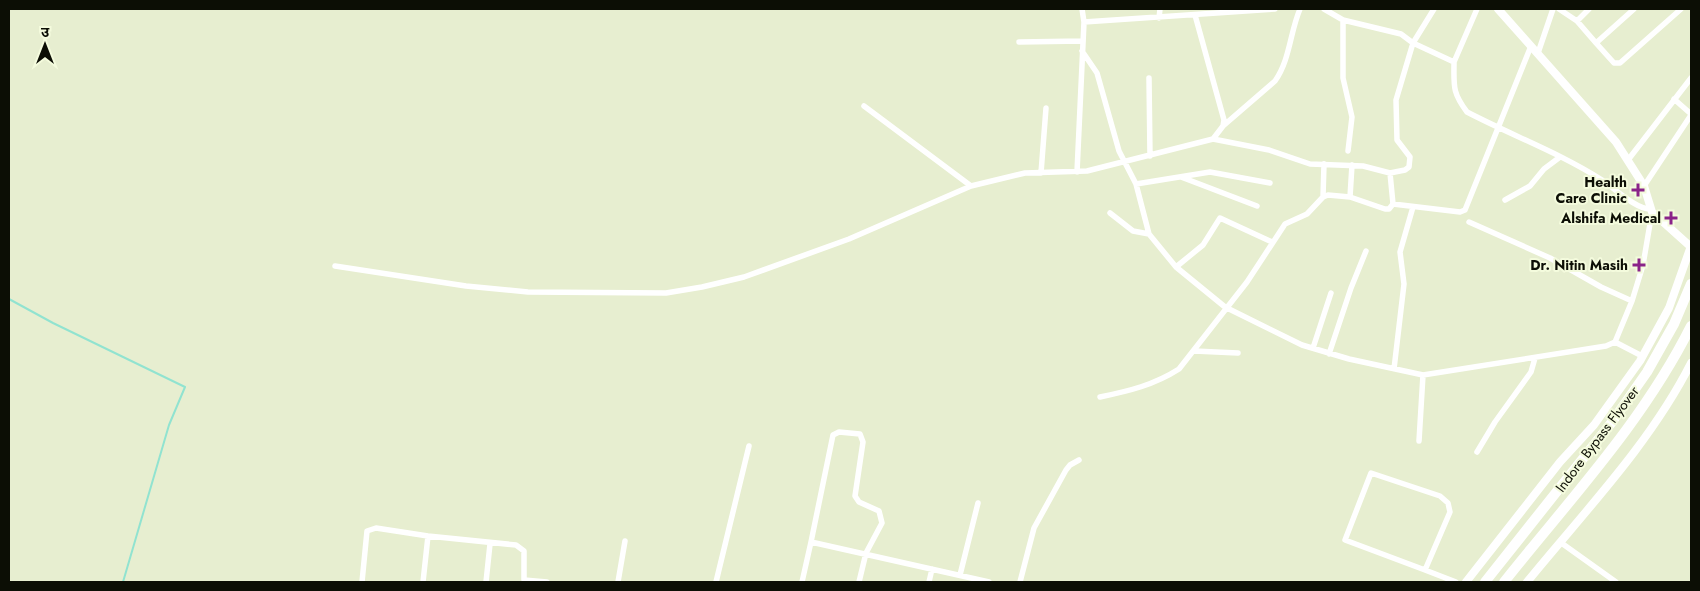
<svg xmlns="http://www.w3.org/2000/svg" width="1700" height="591" font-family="Jost,'Noto Sans Devanagari',sans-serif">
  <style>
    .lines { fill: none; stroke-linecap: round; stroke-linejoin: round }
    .stream { stroke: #91e3d0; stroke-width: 2 }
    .street { stroke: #fff; stroke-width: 5.5 }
    .secondary { stroke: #fff; stroke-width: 8 }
    .highway { stroke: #fff; stroke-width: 10 }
    .poi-dot { fill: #8a2389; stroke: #f4fbdd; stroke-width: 2 }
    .labels { text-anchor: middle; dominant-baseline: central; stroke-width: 4; stroke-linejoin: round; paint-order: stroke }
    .poi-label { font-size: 14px; font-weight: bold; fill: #0c0e05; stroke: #f4fbdd; text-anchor: end }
    .street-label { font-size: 14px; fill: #0c0e05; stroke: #f4fbdd }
  </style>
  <rect width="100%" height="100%" fill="#e7eed0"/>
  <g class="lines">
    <path class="stream" d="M9,299L53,323L185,387L169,425L123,582"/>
    <path class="street" d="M1324,9L1343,20L1401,34L1413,43L1454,62C1454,86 1452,92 1467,112C1511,135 1560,153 1602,180C1615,189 1636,209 1650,209
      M1559,9L1577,21L1596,43L1634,9
      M1195,15L1224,120L1223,126L1213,139
      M1159,18L1160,9
      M1343,20V78L1352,117L1348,151
      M1577,21L1589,9
      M1084,22L1275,9
      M1019,42L1083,41
      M1596,43L1614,63H1620L1681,9
      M1082,51L1097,73L1119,151L1136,184L1149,234L1176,267L1225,307L1302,345L1349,359L1423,375L1419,441
      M1538,53L1553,9
      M1454,62L1477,9
      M1149,78L1150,156
      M1674,99L1691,114
      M864,106L971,186L1025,173L1087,171L1213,139L1269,150L1310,164L1363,166L1390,173L1393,204
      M1223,126L1275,81C1290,60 1290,32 1300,9
      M1628,160L1691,78
      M1077,172L1084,22L1082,9
      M1041,173L1046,108
      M1390,173L1405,170L1409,167L1410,157L1397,140L1396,100L1413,43L1434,9
      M1181,177L1257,206
      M1136,184L1210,172L1270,183
      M1644,186L1691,115
      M1323,197L1324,164
      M1350,197L1352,165
      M1505,200L1530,186L1544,169L1560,157
      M1110,213L1133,231L1149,234
      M335,266L466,286L528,292L666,293L702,287L744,277L849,239L971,186
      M1176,267L1203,245L1220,218L1272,242
      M1632,301L1643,265L1652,212
      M1615,342L1642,356
      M1313,348L1331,293
      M1194,351L1238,353
      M1329,354L1351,288L1366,251
      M1394,369L1404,284L1400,252L1413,207
      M1423,375L1606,346L1615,342L1632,301L1601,287L1550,258L1469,222
      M1100,397C1129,391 1154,385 1179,369L1247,282L1285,224L1307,214L1323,197L1328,195L1350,197L1385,209H1389L1393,204L1460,212L1465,210L1531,46
      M1477,452L1495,422L1531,372L1535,358
      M1371,473L1440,496L1448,503L1450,512L1425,570L1345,540Z
      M811,542L833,435L839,432L860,434L863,442L855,496L859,502L879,511L882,523L866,553L859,582
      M1560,542L1616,582
      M1425,570L1456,582
      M960,575L978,503
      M362,582L367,531L376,528L428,536L516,545L524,551V580L547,582
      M423,582L428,536
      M486,582L490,544
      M618,582L625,541
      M716,582L749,446
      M802,582L811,542L989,582
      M929,582L932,569
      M1020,582L1034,528L1066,470L1070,465L1079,460"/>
    <path class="secondary" d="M1498,9L1616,142L1644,186L1652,212L1691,247
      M1466,582L1560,462L1594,425L1640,361L1669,308L1691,246
      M1527,582C1584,512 1650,444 1691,363"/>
    <path class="highway" d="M1485,582L1612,422L1647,372L1674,324L1691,284
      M1504,582C1570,499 1643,422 1691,326"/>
  </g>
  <g class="poi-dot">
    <path d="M1635.5 182.5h5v5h5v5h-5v5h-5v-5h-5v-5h5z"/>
    <path d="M1668.5 210.5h5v5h5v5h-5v5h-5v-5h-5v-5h5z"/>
    <path d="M1636.5 257.5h5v5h5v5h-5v5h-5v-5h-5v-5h5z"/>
  </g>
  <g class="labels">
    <g class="poi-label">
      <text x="1627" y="182">Health<tspan x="1627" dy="16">Care Clinic</tspan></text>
      <text x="1661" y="218">Alshifa Medical</text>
      <text x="1628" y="265">Dr. Nitin Masih</text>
    </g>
    <g class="street-label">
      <text transform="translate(1597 439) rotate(-53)">Indore Bypass Flyover</text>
    </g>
  </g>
  <rect width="1700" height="591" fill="none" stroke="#0c0e05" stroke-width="20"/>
  <g transform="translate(45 45)" stroke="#f4fbdd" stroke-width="4" paint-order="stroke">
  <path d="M0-4L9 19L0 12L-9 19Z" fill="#0c0e05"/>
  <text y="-8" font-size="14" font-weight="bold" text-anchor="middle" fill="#0c0e05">उ</text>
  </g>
</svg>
